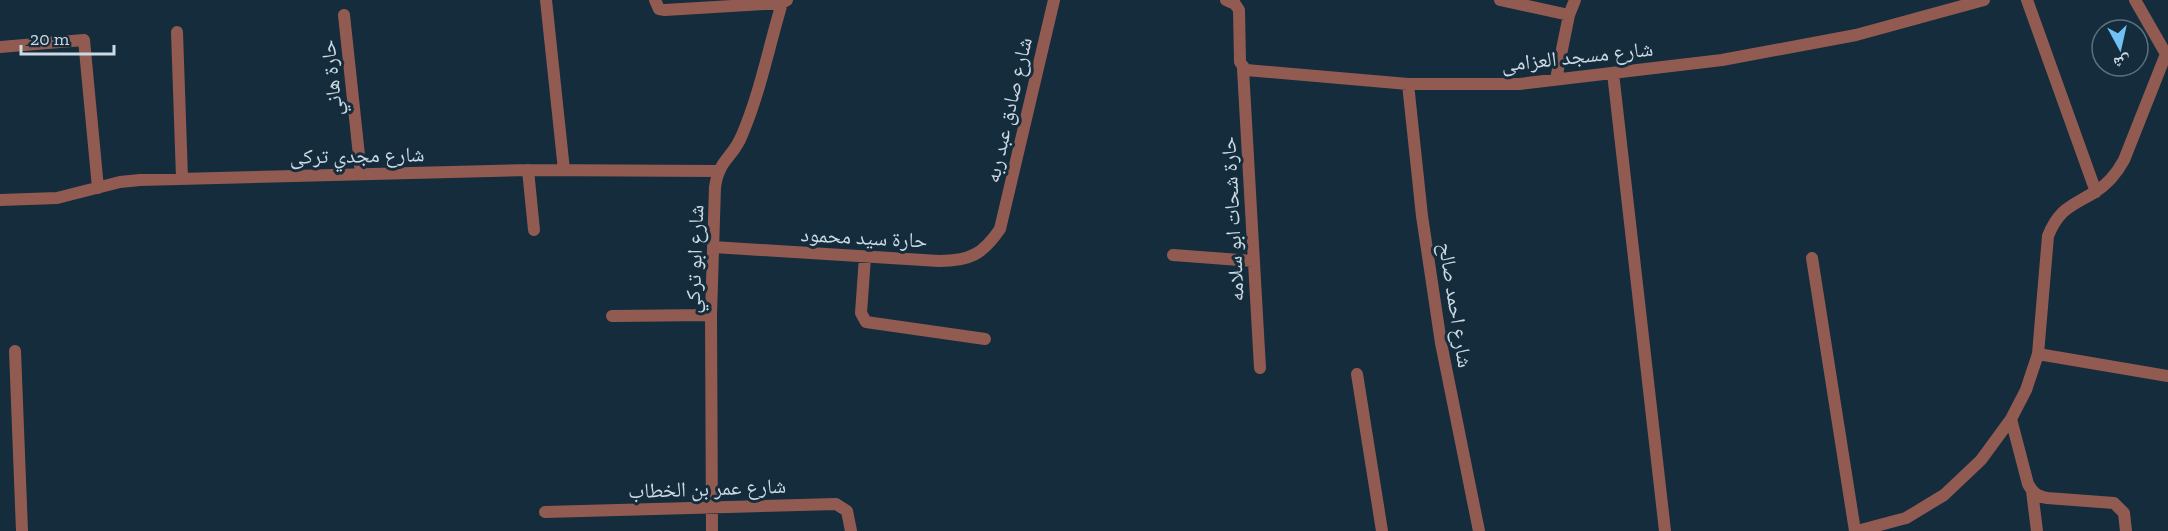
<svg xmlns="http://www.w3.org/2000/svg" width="2168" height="531" font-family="'Zilla Slab','Noto Naskh Arabic',serif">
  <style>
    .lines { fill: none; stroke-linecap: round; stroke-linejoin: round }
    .street { stroke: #925b52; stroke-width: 12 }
    .labels { text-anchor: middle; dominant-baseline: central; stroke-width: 6; stroke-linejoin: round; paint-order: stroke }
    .street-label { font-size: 21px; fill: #cbd9e3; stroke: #142c3c }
  </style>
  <rect width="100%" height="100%" fill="#142c3c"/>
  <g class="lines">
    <path class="street" d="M546,0L564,170
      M655,0L659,9L665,10L782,3L787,0
      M1226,0L1235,4L1239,10L1240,62L1246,70L1408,84H1519L1722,60L1856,35L1984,0
      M1500,0L1569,15
      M2027,0L2096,192
      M2135,0L2166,54
      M344,15L361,174
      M177,32L182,178
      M0,47L84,40L98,188
      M1243,69L1260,368
      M1613,73L1665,531
      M1556,79L1569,15L1575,0
      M1408,84L1422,216L1441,343L1479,531
      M528,170L534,230
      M0,200L57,198L120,182L140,180L528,170L718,171
      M713,247L939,261C970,261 983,254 1000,229L1054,0
      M1173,255L1253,261
      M865,257L861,313L866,322L985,339
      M1812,258L1855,531
      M612,316L711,315
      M15,351L22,531
      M2038,354L2168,376
      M1357,374L1382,531
      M2011,419L2028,484C2033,493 2037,496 2047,498L2114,503L2124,513L2126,531
      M2032,491L2037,531
      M545,512L836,504L847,511L851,531
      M712,531L711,315L715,187C719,159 733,158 742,135C760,93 769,46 782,3
      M1857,531L1906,518L1944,495L1981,460L2011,419L2026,390L2038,354L2048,236C2059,208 2072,206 2095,192C2108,184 2117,173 2124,160L2166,54L2168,53"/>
  </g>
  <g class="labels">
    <g class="street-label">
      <text transform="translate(1577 56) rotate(-6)">شارع مسجد العزامى</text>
      <text transform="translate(331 78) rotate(-96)">حارة هاني</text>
      <text transform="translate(1008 110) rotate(-77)">شارع صادق عبد ربه</text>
      <text transform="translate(357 155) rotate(-1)">شارع مجدي تركى</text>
      <text transform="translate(1232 219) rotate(-93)">حارة شحات ابو سلامه</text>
      <text transform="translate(864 237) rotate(3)">حارة سيد محمود</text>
      <text transform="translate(694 259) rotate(-88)">شارع ابو تركي</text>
      <text transform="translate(1456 305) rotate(81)">شارع احمد صالح</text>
      <text transform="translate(707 488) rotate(-2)">شارع عمر بن الخطاب</text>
    </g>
  </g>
  <g transform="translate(2120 48) rotate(172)"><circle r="28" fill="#142c3c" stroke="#5d717f" stroke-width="1.5"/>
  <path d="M0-4.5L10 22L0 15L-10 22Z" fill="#70c1f4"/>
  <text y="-9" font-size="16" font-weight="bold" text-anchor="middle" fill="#cbd9e3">ش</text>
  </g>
  <path d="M21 45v9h93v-9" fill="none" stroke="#cbd9e3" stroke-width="3"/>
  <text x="30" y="45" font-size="18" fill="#cbd9e3" stroke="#142c3c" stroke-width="4.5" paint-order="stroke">20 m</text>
</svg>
